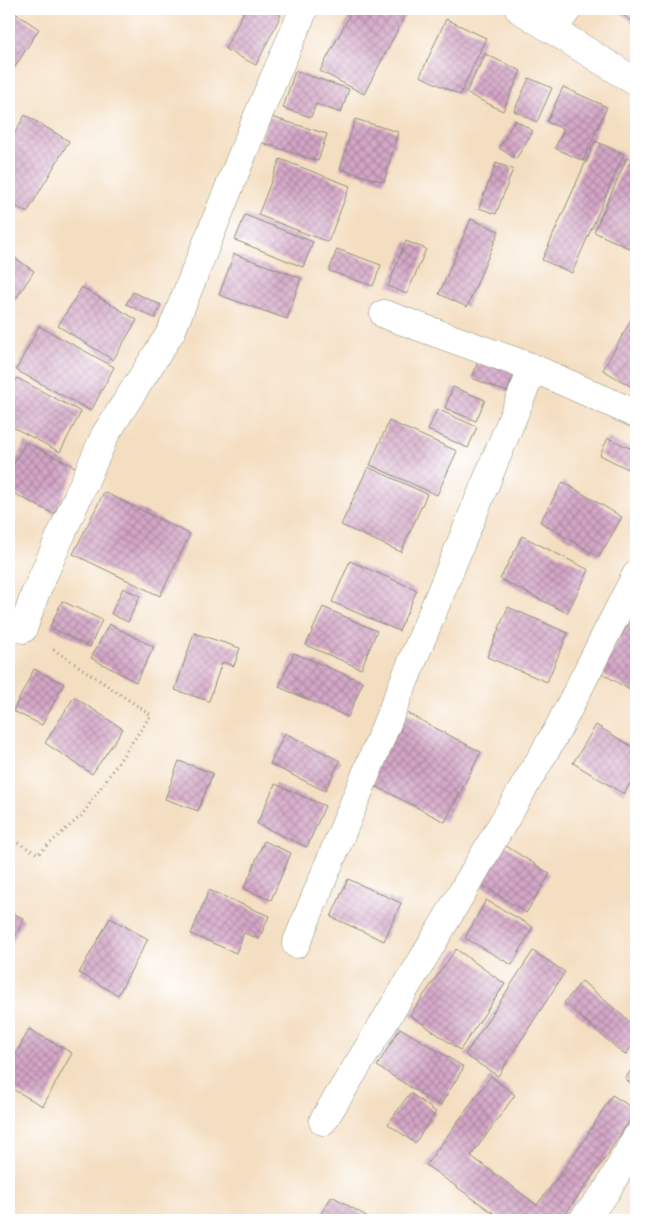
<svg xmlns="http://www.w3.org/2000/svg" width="645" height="1229" font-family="Mynerve,sans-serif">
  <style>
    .building { fill: url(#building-cross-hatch) }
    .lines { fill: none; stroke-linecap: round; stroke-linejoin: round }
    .minor-casing { stroke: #8a8e7a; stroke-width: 29 }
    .path { stroke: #8a8e7a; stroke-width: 3; stroke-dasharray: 1 4; stroke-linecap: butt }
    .minor { stroke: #fff; stroke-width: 28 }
  </style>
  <defs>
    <pattern id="building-cross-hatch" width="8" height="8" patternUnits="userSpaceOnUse" patternTransform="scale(1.25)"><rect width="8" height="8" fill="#d4a5c6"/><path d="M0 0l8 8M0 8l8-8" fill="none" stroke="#ab88a2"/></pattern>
  </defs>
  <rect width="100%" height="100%" fill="#fff"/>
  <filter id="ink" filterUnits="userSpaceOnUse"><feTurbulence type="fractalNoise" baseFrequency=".02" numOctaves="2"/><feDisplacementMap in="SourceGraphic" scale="10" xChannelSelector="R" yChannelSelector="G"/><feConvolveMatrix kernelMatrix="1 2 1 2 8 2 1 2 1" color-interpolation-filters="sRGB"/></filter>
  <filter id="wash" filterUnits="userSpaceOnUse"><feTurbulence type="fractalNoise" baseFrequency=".0096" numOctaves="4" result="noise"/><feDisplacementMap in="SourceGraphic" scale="20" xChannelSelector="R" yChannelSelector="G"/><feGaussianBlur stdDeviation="1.12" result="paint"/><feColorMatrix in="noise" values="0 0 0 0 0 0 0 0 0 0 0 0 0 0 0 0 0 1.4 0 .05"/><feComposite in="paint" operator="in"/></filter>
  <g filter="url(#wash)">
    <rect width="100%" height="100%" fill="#f4dec1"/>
    <g id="blocks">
      <path class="building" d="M9,9L39,29L9,76Z
        M245,9H267L281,15L256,65L225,49Z
        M353,9L408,10L364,94L320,71Z
        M619,9H636V25L618,11Z
        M446,19L486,38L460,95L420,76Z
        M485,54L521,71L503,111L466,93Z
        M295,71L349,89L341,113L316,104L311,117L283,108Z
        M529,78L552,88L537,122L514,111Z
        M563,87L607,107L583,161L555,148L564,129L547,122Z
        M25,115L69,141L27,213L9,202V143Z
        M268,116L327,134L318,161L260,142Z
        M355,119L398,132L384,182L340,169Z
        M515,120L533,131L516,159L499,148Z
        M595,141L624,154L572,273L542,260Z
        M627,158L636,162V244L633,250L594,232Z
        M280,159L350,186L328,242L258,215Z
        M496,163L513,169L496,214L479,208Z
        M245,215L313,242L303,267L235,240Z
        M471,219L499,231L467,307L439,294Z
        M406,241L426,249L407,294L388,286Z
        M337,249L381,265L373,286L329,271Z
        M9,254L34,271L12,305L9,303Z
        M234,254L301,278L287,319L219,295Z
        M82,287L137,320L113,360L58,326Z
        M133,292L161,305L155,318L126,304Z
        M631,320L636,324V380L632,387L603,370Z
        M39,326L114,367L91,411L16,370Z
        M480,356L515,370L507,392L472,378Z
        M17,378L81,412L60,452L9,425V393Z
        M453,387L485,400L476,421L445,408Z
        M437,409L477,427L468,448L428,430Z
        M389,421L457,451L437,495L370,465Z
        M608,438L636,451V473L600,455Z
        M25,442L77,468L54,514L9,491V474Z
        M368,467L427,494L401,552L341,525Z
        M563,482L622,517L599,557L540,522Z
        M104,492L190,534L160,596L73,554Z
        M522,536L589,570L567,613L500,579Z
        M350,561L417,590L399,631L332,602Z
        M123,588L140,596L128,622L111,614Z
        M62,601L102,620L90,647L50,627Z
        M323,607L377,631L361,669L306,645Z
        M508,607L568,633L547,682L487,657Z
        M630,622L636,626L635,693L600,672Z
        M109,624L154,647L136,682L91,658Z
        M194,633L240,648L234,666L222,662L209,701L175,690Z
        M294,653L363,682L348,717L279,687Z
        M34,669L64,684L42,725L13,711Z
        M74,697L123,729L92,774L45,743Z
        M405,712L481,752L445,822L368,782Z
        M596,725L636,749V773L624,794L573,763Z
        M285,733L340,761L325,791L270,764Z
        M179,761L213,773L198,811L165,799Z
        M275,784L325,806L307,847L257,824Z
        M264,841L291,853L271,900L244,889Z
        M503,844L550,874L526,913L479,883Z
        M348,879L401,903L384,941L331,917Z
        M209,890L269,916L259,939L244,933L236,953L191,934Z
        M486,900L533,927L512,965L465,938Z
        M9,911L24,919L9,949Z
        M110,918L148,939L118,995L79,973Z
        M456,949L505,984L460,1050L410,1015Z
        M533,951L565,972L498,1076L465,1055Z
        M582,981L636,1027V1041L625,1055L564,1003Z
        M400,1028L464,1067L440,1106L377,1066Z
        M29,1029L72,1053L43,1106L9,1087V1067Z
        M636,1063V1087L625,1079Z
        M491,1076L515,1095L471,1156L537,1205L582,1144L612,1095L636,1110L606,1157L561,1220H503L426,1165Z
        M410,1093L436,1112L415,1143L388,1124Z
        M332,1196L366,1216L364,1220H317Z"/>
    </g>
  </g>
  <g filter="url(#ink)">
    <use href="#blocks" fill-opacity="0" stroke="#8a8e7a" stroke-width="1"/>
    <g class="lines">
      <defs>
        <path id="minor" d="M519,9L636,82
          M552,30L568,9
          M384,314L533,368L636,414
          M23,629L35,594L105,435L171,332L259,113L304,9
          M296,944L533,368
          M323,1121L420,964L558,729L636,575
          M583,1220L606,1192L636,1138"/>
      </defs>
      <use href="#minor" class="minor-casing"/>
      <path class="path" d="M9,838L38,854L82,815L151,715L50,647"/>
      <use href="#minor" class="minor"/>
    </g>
  </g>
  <rect width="645" height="1229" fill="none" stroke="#fff" stroke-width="30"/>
</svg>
